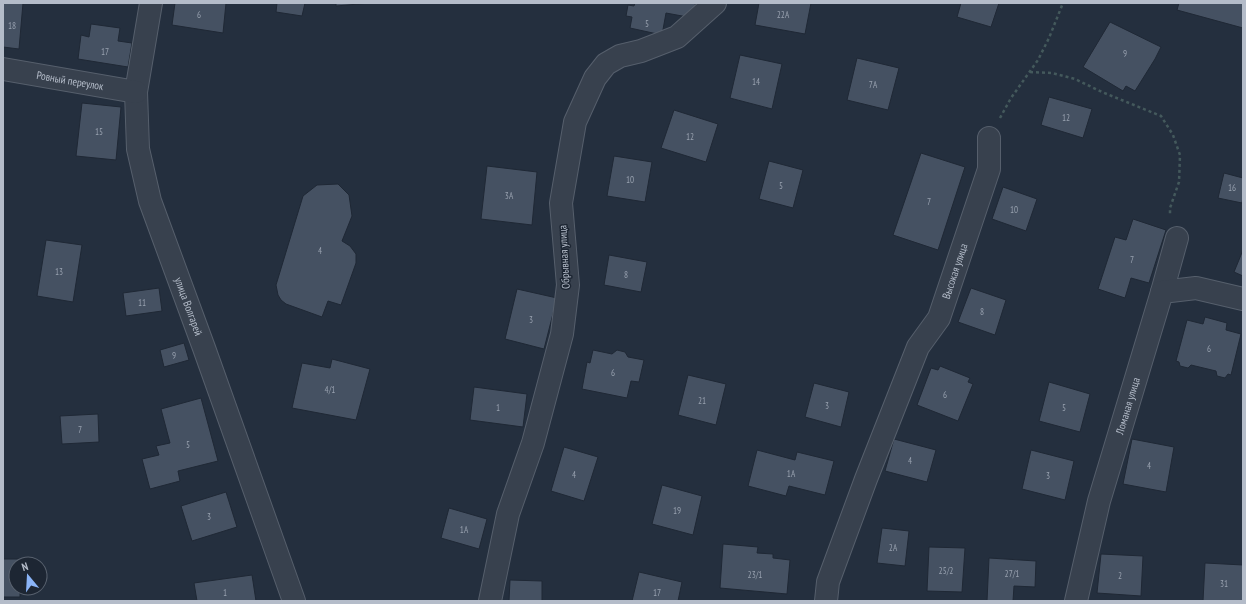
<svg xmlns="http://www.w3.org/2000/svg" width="1246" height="604" font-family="'PT Sans Narrow',sans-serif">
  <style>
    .building { fill: #455162; stroke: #1f2835 }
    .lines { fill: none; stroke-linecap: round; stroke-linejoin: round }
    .minor-casing { stroke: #565f6c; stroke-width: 24 }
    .path { stroke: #44595c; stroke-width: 2.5; stroke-dasharray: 3 3; stroke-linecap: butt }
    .minor { stroke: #38414e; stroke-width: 22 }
    .labels { text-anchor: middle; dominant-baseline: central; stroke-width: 3; stroke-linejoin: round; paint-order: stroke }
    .number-label { font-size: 9px; fill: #98a1af }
    .street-label { font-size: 11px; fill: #b4bcc9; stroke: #1d2633 }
  </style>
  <rect width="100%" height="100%" fill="#242f3e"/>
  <path class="building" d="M3,3H23L19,49L3,47Z
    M175,3H226L223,33L172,25Z
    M277,3H305L302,16L276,12Z
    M336,3H370L336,6Z
    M635,3H691L696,4L693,18L666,13L662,35L630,28L632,17L626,16L628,5L634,6Z
    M759,3H811L805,34L755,25Z
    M961,3H999L991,27L957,17Z
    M1179,3H1243V28L1177,10Z
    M1110,22L1161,47L1155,59L1135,91L1126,86L1123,91L1083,67Z
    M91,24L120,28L118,41L132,43L128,67L78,59L81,35L89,37Z
    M740,55L782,64L772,109L730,98Z
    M857,58L899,68L888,110L847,100Z
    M1049,97L1092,109L1083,138L1041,125Z
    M82,103L121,107L116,160L76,156Z
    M674,110L718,124L706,162L661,148Z
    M921,153L965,167L938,250L893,235Z
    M614,156L652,162L645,202L607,196Z
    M769,161L803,170L793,208L759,199Z
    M487,166L537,172L532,225L481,219Z
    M1224,173L1243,178V196L1242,203L1218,198Z
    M338,184L349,195L352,216L342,241L350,246L356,254V263L341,305L328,301L322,317L286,304L281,300L278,295L276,285L303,196L317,185Z
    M1003,187L1037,199L1026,231L992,219Z
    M1133,219L1166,230L1149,283L1131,278L1125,298L1098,289L1115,237L1126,240Z
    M46,240L82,245L73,302L37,296Z
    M1243,250V276L1234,272Z
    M609,255L647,262L641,292L604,285Z
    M159,288L162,311L126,316L123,293Z
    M971,288L1006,300L995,335L958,322Z
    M517,289L557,298L544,349L505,339Z
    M1205,317L1227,323L1226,330L1241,334L1231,375L1228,374L1225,378L1217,376L1216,371L1191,365L1188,368L1180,366L1179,362L1176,361L1187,320L1203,324Z
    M184,343L189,360L164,367L160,350Z
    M593,350L612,354L617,350L625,352L628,357L644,360L639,382L631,381L627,398L582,389L587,362L590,363Z
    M332,359L370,369L356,420L292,408L302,363L330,368Z
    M940,366L970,378L968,382L973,384L958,421L917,405L931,368L938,370Z
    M688,375L726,384L716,425L678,415Z
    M1049,382L1090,394L1080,432L1039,421Z
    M814,383L849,392L841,427L805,417Z
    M474,387L527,394L523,427L470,420Z
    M201,398L218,461L178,471L180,481L150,489L142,459L159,455L156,446L170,443L161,409Z
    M98,414L99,442L62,444L60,416Z
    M894,439L936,450L927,482L885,471Z
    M1132,439L1174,447L1166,492L1123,484Z
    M564,447L598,457L584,501L551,491Z
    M757,450L795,460L797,452L834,461L825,495L789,486L786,496L748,486Z
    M1031,450L1074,461L1065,500L1022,489Z
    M662,485L702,496L693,535L652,524Z
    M226,492L237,527L192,541L181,506Z
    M449,508L487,519L479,549L441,538Z
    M882,528L909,531L905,566L877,563Z
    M723,544L758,547L757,553L773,554V558L790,560L787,594L720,588Z
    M929,547L965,548L962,592L927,591Z
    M1101,554L1143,556L1141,596L1097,593Z
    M989,558L1036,561L1035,587L1014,586L1013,601H987Z
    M3,559H19V564H16V588H20V597H3Z
    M1205,563L1243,565V601H1203Z
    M639,572L682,582L678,601H632Z
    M252,575L256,601H197L194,583Z
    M510,580L542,581V601H509Z"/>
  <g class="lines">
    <defs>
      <g id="minor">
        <path id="s1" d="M151,3L136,92L138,149L150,201L204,348L294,601"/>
        <path id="s2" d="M3,69L136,92"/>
        <path d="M1162,292L1177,238"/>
        <path d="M490,601L508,514L533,443L562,334L568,285L561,203L575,122L595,78L606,64L620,56L641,51L677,37L715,3"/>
        <path id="s3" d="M826,601L828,582L866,479L918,347L939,318L989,169V138"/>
        <path id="s4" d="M1076,601L1099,501L1162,292L1196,288L1243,299"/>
      </g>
    </defs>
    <use href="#minor" class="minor-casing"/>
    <path class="path" d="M1030,72L1052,73L1075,79L1102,92L1161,116L1173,135L1180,155L1179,182L1170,208V216
      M1000,118L1011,98L1038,60L1049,38L1063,3"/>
    <use href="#minor" class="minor"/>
  </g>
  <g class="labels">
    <g class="number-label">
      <text x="199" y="14">6</text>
      <text x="783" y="14">22А</text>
      <text x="647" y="23">5</text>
      <text x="12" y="25">18</text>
      <text x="105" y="51">17</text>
      <text x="1125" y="53">9</text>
      <text x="756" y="81">14</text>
      <text x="873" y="84">7А</text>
      <text x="1066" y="117">12</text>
      <text x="99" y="131">15</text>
      <text x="690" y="136">12</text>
      <text x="630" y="179">10</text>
      <text x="781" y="185">5</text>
      <text x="1232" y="187">16</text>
      <text x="509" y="195">3А</text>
      <text x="929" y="201">7</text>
      <text x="1014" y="209">10</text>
      <text x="320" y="250">4</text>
      <text x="1132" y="259">7</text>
      <text x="59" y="271">13</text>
      <text x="626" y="274">8</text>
      <text x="142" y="302">11</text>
      <text x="982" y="311">8</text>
      <text x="531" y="319">3</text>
      <text x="1209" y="348">6</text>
      <text x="174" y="355">9</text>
      <text x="613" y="372">6</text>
      <text x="330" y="389">4/1</text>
      <text x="945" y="394">6</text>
      <text x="702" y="400">21</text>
      <text x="827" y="405">3</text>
      <text x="498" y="407">1</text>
      <text x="1064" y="407">5</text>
      <text x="80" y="429">7</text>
      <text x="188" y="444">5</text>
      <text x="910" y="460">4</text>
      <text x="1149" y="465">4</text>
      <text x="791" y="473">1А</text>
      <text x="574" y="474">4</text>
      <text x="1048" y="475">3</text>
      <text x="677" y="510">19</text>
      <text x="209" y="516">3</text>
      <text x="464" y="529">1А</text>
      <text x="893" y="547">2А</text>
      <text x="946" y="570">25/2</text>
      <text x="1012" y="573">27/1</text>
      <text x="755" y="574">23/1</text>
      <text x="1120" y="575">2</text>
      <text x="1224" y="583">31</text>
      <text x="225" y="592">1</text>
      <text x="657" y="592">17</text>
    </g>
    <g class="street-label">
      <text stroke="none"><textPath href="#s2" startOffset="68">Ровный переулок</textPath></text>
      <text transform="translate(564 257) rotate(-93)">Обрывная улица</text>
      <text stroke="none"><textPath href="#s3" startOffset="356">Высокая улица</textPath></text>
      <text stroke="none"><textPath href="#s1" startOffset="313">улица Волгарей</textPath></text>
      <text stroke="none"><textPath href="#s4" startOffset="202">Ломаная улица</textPath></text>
    </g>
  </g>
  <rect width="1246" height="604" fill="none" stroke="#b4bcc9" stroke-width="8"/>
  <g transform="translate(28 576) rotate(342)"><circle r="19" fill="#1d2633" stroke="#59626f"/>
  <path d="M0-3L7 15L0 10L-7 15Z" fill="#8ab4f8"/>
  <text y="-6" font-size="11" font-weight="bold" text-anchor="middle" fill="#b4bcc9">N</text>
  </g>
</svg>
